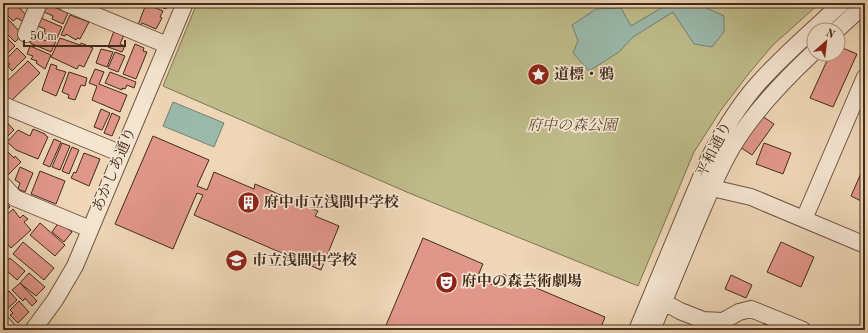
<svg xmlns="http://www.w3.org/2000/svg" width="868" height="333" font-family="'Old Standard TT','Noto Serif JP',serif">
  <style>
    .green { fill: #bebc8a; stroke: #807452 }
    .water { fill: #9ab9ab; stroke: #778171 }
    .building { fill: #e1968a; stroke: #422c1a }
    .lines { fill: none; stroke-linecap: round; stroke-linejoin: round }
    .minor-casing { stroke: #6d5641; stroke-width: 18 }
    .minor { stroke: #f4e4d0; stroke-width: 16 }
    .labels { text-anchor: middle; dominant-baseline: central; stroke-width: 3.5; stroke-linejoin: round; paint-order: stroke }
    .poi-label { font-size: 15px; font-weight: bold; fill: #422c1a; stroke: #f4e4d0; text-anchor: start }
    .park-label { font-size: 15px; font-style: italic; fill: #5b4930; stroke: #f4e4d0 }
    .street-label { font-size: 15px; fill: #422c1a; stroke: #f4e4d0 }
  </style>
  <rect width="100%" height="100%" fill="#eed6b6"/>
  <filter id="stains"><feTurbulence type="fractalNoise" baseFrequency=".005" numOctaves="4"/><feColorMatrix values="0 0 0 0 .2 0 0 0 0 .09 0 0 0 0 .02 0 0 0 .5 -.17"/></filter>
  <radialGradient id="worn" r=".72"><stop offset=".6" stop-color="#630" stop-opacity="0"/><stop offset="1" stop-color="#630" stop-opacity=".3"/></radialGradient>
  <path class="green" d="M197,3H820L773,45L750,72L721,110L694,152L638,286L409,193L163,86Z"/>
  <path class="water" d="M659,3H696L724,16V32L712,47L694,44L673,12L633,37L619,52L589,71L573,53L578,41L572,25L596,9L621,8L631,26L661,8Z
    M173,102L224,123L214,147L163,126Z"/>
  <path class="building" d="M11,3H15L27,16L22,21L17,18L13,21L7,15L6,17L3,14V11Z
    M151,3H169L166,9Z
    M146,4L163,11L160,17L162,18L156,29L142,23L141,26L138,25Z
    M49,5L68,13L63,24L52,19L53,16L42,11L44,7L48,8Z
    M70,15L89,22L80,39L77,38L76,40L66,34L65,36L61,35Z
    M7,18L20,32L18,34L20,37L15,42L3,30V22Z
    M41,18L62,27L57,38L44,33L45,29L38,26Z
    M114,31L124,35L120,44L125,46L122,52L108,47Z
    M33,35L46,41L47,37L56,41L51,52L30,43Z
    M6,37L15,46L3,58V40Z
    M60,38L80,45L81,43L93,48L84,67L79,65L77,69L51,57Z
    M135,44L144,48L143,51L147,52L136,79L123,74Z
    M30,46L51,55L45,69L36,63L37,61L31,59L33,56L27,54Z
    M838,46L857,54L833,107L810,98L830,54H838Z
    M17,48L26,57L12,71L8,66L10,64L5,60Z
    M101,49L113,52L107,67L96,63Z
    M115,52L125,56L118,72L108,68Z
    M28,61L40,73L11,101L3,93V85Z
    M51,64L57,66L56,69L66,72L56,96L42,90Z
    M95,69L104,72L99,84L127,95L120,112L92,100L97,86L89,83Z
    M69,72L87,78L85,86L81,85L75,100L68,98L69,95L62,92Z
    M110,72L136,82L134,88L127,85L125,89L122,88V90L105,83Z
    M101,109L110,113L102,130L94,127Z
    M112,113L120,117L112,136L104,133Z
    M762,116L774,124L752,155L740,147Z
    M3,118L14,130L3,141Z
    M33,129L45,134V135L48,137L38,159L16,150L7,142L18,130L30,136Z
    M153,136L209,160L197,186L207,190L214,172L254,189L255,184L318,211L315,216L339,226L321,270L194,215L203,195L197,193L173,249L115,224Z
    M54,139L61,142L50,167L43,164Z
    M62,143L70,146L60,170L52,167Z
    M764,143L791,153L783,174L756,164Z
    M72,147L79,150L69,174L62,171Z
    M3,151L5,153L7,151L14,158L15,156L21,162L8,175L3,170Z
    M84,153L100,159L89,186L71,178L74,172L76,173Z
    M865,164V203L851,196Z
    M20,167L33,173L25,192L18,189L20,183L15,180Z
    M40,171L65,181L56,204L31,194Z
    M3,200L10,207L3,213Z
    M13,209L20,218L23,215L28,219L24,222L31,230L11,248L3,239V218Z
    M59,222L72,232L64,242L52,232Z
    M40,223L65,245L55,256L30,235Z
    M423,238L483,264L477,278L498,287L503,274L605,317L600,330H384Z
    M23,242L54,268L44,280L13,254Z
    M781,242L814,257L801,287L767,272Z
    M10,258L25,271L17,280L6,270L8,268L4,265Z
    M29,273L45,287L36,296L20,283Z
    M731,275L752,285L746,298L725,289Z
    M20,283L37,301L32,306L25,298L23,301L12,290Z
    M9,291L17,300L4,312L3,302L5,301L3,297Z
    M19,301L29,312L18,323L10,315L13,313L10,310Z
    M766,320L791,330H762Z"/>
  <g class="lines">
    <defs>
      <path id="minor" d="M66,3L167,45
        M837,30L865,4
        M26,34L39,3
        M3,105L122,154
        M3,185L15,198L90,229
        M712,188L751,197L865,245
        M804,219L865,77
        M664,302L680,311L703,320L723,321L739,312L751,309L803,330
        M3,324L8,330
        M33,330L55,300L75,266L185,3
        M637,330L709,158C724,129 741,101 764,77C788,51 816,27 842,3
        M652,330C666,296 680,263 694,229C706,201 717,173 733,146C754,111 784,80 814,52"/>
    </defs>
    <use href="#minor" class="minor-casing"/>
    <use href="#minor" class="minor"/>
  </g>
  <defs>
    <symbol id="sight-disc" viewBox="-11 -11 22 22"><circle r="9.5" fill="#8f2418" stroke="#f4e4d0"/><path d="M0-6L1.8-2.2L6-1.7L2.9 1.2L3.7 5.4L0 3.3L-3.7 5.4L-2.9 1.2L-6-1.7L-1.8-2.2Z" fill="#fff"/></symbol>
    <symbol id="building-disc" viewBox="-11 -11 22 22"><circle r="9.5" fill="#8f2418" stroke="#f4e4d0"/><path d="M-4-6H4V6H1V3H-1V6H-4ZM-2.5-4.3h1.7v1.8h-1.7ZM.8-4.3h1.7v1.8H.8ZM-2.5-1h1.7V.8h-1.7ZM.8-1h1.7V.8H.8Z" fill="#fff"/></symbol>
    <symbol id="school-disc" viewBox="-11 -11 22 22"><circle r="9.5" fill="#8f2418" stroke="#f4e4d0"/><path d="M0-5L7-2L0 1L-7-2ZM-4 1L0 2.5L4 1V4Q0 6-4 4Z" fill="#fff"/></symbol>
    <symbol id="theatre-disc" viewBox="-11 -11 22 22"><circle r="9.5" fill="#8f2418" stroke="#f4e4d0"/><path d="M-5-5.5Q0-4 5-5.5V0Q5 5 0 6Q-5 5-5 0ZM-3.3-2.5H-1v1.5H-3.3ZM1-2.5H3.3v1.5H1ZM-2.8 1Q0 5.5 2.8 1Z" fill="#fff"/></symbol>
  </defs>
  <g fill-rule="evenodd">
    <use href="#sight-disc" x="526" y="62" width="25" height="25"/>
    <use href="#building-disc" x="236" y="190" width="25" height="25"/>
    <use href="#school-disc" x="224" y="248" width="25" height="25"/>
    <use href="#theatre-disc" x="434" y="270" width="25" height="25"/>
  </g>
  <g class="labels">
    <g class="poi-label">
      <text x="554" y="75">道標・鴉</text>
      <text x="264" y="203">府中市立浅間中学校</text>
      <text x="252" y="261">市立浅間中学校</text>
      <text x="462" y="282">府中の森芸術劇場</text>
    </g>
    <g class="park-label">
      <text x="572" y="126">府中の森公園</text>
    </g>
    <g class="street-label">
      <text transform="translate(715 150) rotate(-63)">平和通り</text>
      <text transform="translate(115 170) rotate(-67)">あかしあ通り</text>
    </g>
  </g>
  <rect width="868" height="333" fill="none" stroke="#eed6b6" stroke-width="16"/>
  <rect x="4" y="4" width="860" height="325" fill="none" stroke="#422c1a" stroke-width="2"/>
  <rect x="8" y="8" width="852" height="317" fill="none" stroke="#422c1a"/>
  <g transform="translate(826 42) rotate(28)"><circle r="19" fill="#f4e4d0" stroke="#ad9a87"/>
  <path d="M0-3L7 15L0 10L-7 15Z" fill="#8f2418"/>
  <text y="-6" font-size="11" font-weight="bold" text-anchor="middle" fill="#422c1a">N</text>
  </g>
  <path d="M24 40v6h101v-6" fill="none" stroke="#422c1a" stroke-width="2"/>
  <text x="30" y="40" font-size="12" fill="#422c1a" stroke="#f4e4d0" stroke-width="3" paint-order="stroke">50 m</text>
  <rect width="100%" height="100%" filter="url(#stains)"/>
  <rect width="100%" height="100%" fill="url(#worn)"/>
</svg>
